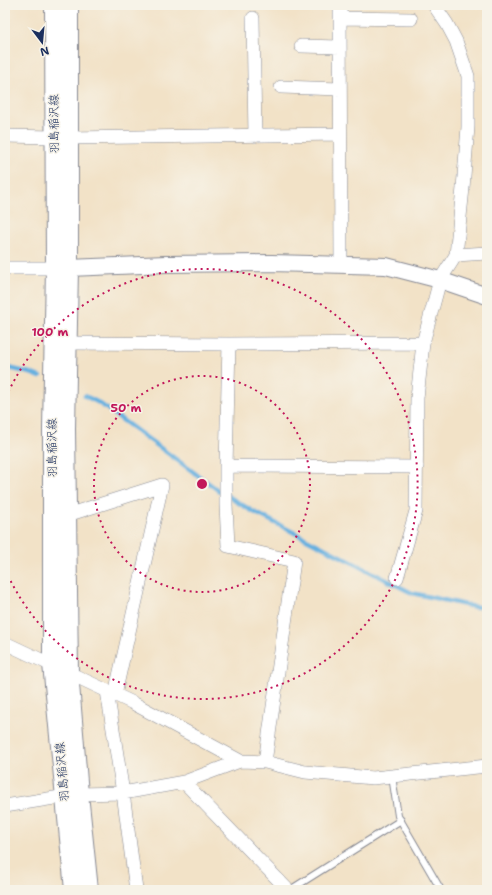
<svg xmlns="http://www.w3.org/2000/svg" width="492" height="895" font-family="'Shantell Sans','Klee One',sans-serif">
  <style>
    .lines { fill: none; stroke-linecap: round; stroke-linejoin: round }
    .stream { stroke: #68b1e0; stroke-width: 4.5 }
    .service-casing { stroke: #868892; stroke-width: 8 }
    .minor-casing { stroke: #868892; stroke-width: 14 }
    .tertiary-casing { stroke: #868892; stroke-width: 18 }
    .secondary-casing { stroke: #868892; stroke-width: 20 }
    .service { stroke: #fff; stroke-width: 6 }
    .minor { stroke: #fff; stroke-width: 13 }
    .tertiary { stroke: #fff; stroke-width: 16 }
    .secondary { stroke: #fff; stroke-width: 18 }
    .ring { fill: none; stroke: #c2185b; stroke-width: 2; stroke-dasharray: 2 4 }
    .labels { text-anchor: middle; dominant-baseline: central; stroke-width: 3; stroke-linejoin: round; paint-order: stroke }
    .street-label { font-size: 12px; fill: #1b2f5e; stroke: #f7f3e8 }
    .centre { fill: #c2185b; stroke: #f7f3e8; stroke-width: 2 }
    .ring-label { font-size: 12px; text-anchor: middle; font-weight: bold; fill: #c2185b; stroke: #f7f3e8; stroke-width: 3; stroke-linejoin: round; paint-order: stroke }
  </style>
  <rect width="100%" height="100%" fill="#f7f3e8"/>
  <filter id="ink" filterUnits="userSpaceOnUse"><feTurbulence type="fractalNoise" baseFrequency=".025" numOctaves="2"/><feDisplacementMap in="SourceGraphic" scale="8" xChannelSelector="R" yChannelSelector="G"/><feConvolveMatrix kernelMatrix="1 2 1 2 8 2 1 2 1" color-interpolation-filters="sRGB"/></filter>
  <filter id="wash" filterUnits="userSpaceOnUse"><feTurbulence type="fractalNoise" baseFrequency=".012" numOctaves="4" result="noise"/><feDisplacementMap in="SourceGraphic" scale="16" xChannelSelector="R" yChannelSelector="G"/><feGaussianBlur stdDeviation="0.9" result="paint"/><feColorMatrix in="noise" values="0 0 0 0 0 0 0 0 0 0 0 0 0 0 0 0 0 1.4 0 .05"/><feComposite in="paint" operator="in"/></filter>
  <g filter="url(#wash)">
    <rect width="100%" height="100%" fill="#f2e2c7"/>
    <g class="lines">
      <path class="stream" d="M5,367L30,373L40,377
        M85,396L99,403L218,490L252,511L412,593L475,607H487"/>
    </g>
  </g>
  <g filter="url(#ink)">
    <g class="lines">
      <defs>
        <path id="service" d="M392,776L398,816L441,890
          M290,890L401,820"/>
        <path id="minor" d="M340,5L341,265
          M253,18L255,136
          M340,18L411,19
          M301,46L340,47
          M281,87L340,89
          M5,136L54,137
          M69,138L340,134
          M456,255L487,253
          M5,268H63
          M68,343L229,344L226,466L417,467
          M229,344L423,343
          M226,466V505L228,546L294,561L265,762
          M67,515L162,485L115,694
          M397,578L416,511L417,398L423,343L440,280L456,255L463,188L468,127V76L456,41L447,24L434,5
          M5,643L133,703L240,761
          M107,691L123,793L136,890
          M184,782L288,890
          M5,806L79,794L123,793L184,782L240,761L265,762L305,772L373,778L487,766"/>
        <path id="tertiary" d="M69,268L166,264L271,263L386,266L440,280L487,296"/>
        <path id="secondary" d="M54,5L55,268L52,429V664L74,890
          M69,5V268L66,429L69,672L79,794L89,890"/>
      </defs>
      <use href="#service" class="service-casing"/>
      <use href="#minor" class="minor-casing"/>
      <use href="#tertiary" class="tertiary-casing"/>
      <use href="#secondary" class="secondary-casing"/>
      <use href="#service" class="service"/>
      <use href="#minor" class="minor"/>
      <use href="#tertiary" class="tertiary"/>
      <use href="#secondary" class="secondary"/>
    </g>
  </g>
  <g class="ring">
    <circle cx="202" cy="484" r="108"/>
    <path d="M6 397A215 215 0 1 1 6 571"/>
  </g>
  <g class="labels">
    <g class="street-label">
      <text transform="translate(54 124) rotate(-90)">羽島稲沢線</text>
      <text transform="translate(52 448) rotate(-90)">羽島稲沢線</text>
      <text transform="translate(62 772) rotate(-95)">羽島稲沢線</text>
    </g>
  </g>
  <circle cx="202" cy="484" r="6" class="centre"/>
  <g class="ring-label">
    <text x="50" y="336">100 m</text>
    <text x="126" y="412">50 m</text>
  </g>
  <rect width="492" height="895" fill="none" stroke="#f7f3e8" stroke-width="20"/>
  <g transform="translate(42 42) rotate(164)" stroke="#f7f3e8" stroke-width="3" paint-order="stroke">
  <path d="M0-3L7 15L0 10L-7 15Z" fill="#1b2f5e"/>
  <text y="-6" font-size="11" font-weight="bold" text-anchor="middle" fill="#1b2f5e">N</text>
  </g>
</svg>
